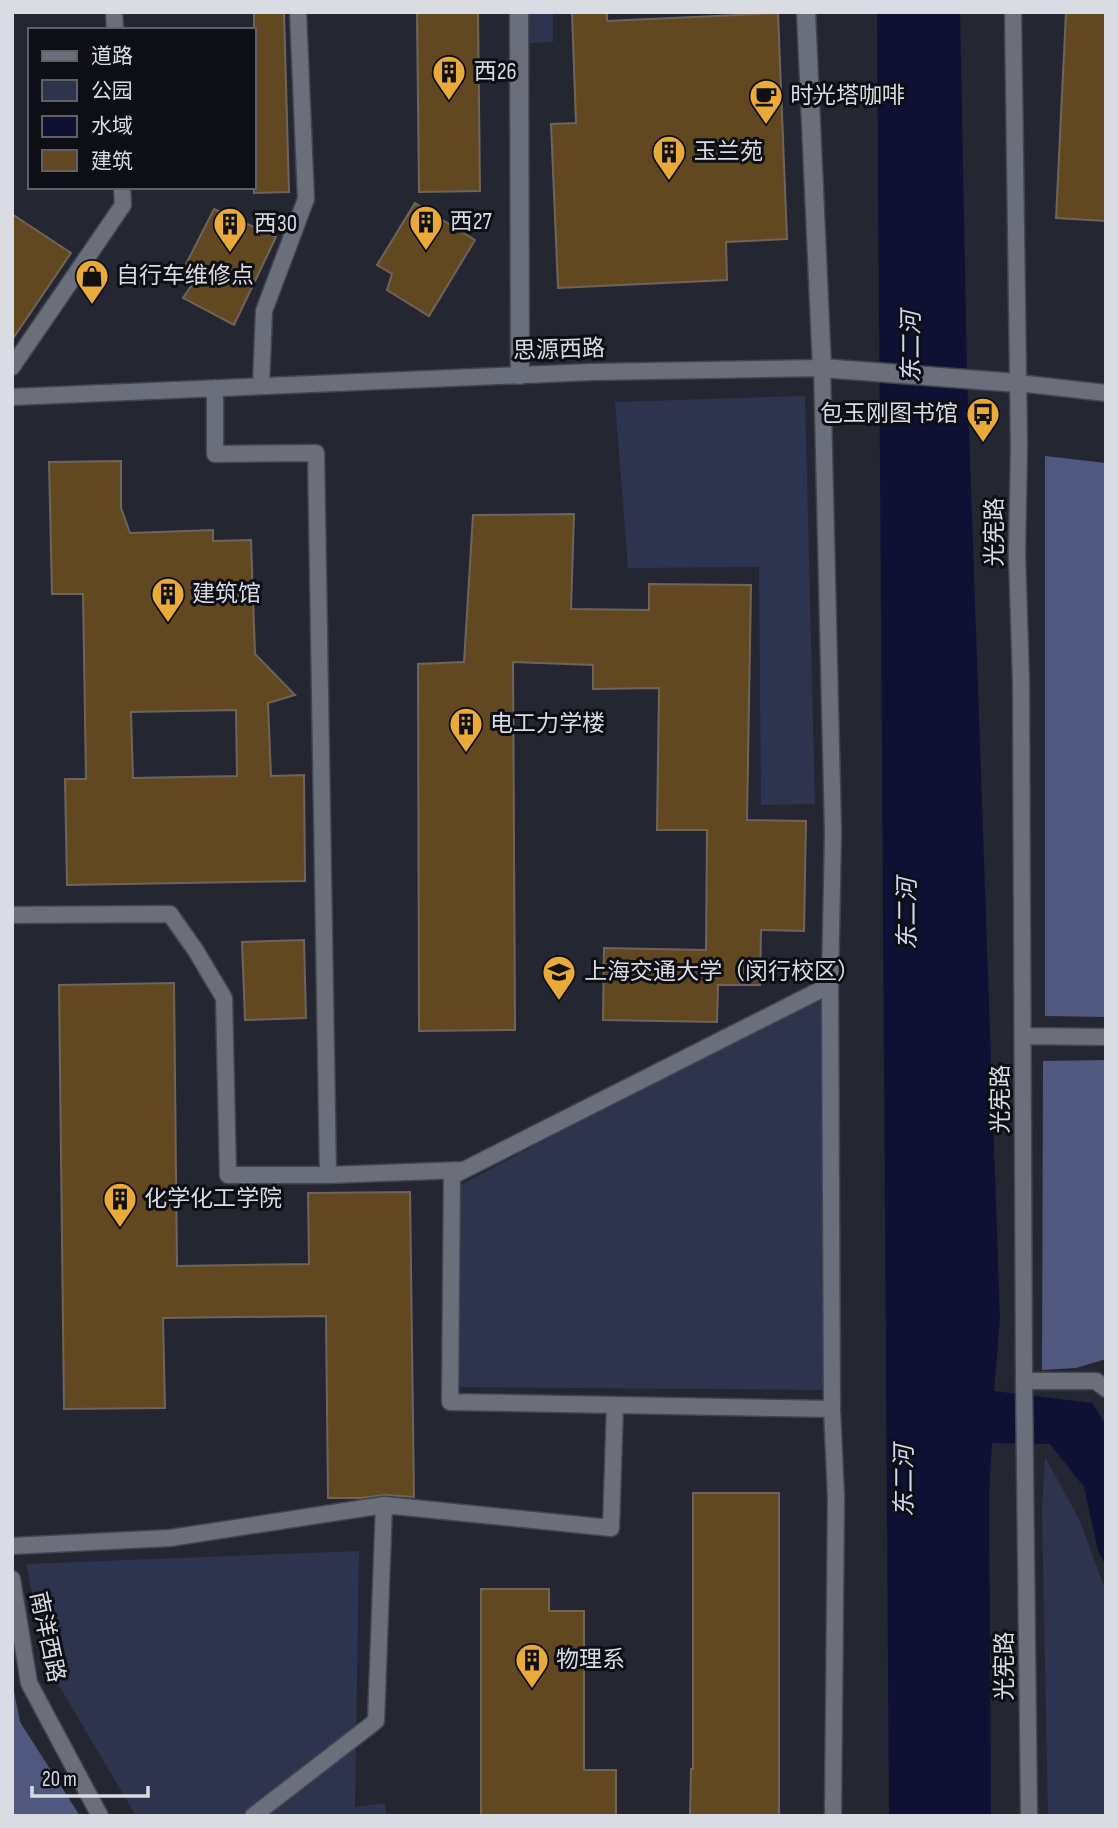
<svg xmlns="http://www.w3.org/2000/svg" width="1118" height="1828" font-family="'Sofia Sans Condensed','Noto Sans SC',sans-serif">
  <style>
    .green { fill: #2f344e }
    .forest { fill: #50587f }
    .water { fill: #0e1133 }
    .building { fill: #614820; stroke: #6d6559; stroke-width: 2; fill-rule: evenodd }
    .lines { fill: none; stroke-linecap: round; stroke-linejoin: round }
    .service-casing { stroke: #42444e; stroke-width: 19 }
    .pedestrian-casing { stroke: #42444e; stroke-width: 21 }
    .minor-casing { stroke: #42444e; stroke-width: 21 }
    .service { stroke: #6b6e7b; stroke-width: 16 }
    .pedestrian { stroke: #6b6e7b; stroke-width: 18 }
    .minor { stroke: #6b6e7b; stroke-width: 18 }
    .labels { text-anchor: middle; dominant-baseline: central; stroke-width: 6; stroke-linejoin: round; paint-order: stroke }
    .poi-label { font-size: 23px; fill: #dadce3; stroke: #0e0f14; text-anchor: start }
    .street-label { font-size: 23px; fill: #dadce3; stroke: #0e0f14 }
    .water-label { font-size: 24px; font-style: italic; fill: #d2d8f3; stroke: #0e0f14 }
  </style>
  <rect width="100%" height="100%" fill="#242631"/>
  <path class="green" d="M529,12H553V42L530,43Z
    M805,396L815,804L761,805L759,567L628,568L615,402Z
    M830,985L832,1390L451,1387L452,1190Z
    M1045,1457L1079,1519L1106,1592V1816H1048L1042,1512Z
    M359,1551L355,1807L385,1803L386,1816H136L48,1667L26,1564Z"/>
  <path class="forest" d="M1045,456L1106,463V1017L1045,1016Z
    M1106,1060V1359L1076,1368L1042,1370L1043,1061Z
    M12,1681L20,1722L80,1816H12Z"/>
  <path class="water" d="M877,12H960L967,374L1000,1319L994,1391L1092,1403L1106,1425V1565L1098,1551L1084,1487L1050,1444L992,1443L989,1494L991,1816H889Z"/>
  <path class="building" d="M254,12H284L289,192L254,193Z
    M417,12H478L480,191L419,192Z
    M572,12H607V21L778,13L787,239L726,242L727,280L558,288L551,124L576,123Z
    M1066,12H1106V221L1056,218Z
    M415,203L475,240L429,316L387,290L392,274L377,265Z
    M214,209L276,237L234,325L183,298L196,279L183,270Z
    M12,214L71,253L12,340Z
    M121,461V508L130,533L213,530V541L251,540L255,654L295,695L268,703L271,776L304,775L305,881L67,885L65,779H86L83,594H52L49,462ZM236,710L237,776L133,778L131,712Z
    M574,514L571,609L649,610V584L751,585L747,820L806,821L804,931L761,930L760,985H718L717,1022L603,1020L604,948L706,950L707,830H657L659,688L593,689V665L513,662L515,1030L419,1031L418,664L464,662L473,515Z
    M304,940L306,1018L245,1020L242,942Z
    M174,983L177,1266L309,1264L308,1193L410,1192L414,1497L385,1495L361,1498H328L326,1316L163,1318L165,1408L64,1409L59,985Z
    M693,1493H779V1816H690L691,1769H693Z
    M481,1589H549V1611H584V1770H616V1816H481Z"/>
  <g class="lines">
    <defs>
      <path id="service" d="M114,12L115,30
        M1013,12L1019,447L1017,554L1021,682L1024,1381L1029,1816
        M12,367L123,205L122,187
        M1018,383L1106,393
        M261,386L264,311L306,199L298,12
        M215,388V454L316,453L328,1175
        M12,397L592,372L822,368L833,832L830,985L832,1409L836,1497L833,1816
        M12,915L170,914L196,951L224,998L228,1175H328L462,1170
        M830,985L452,1176L450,1402L832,1409
        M1024,1036L1106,1037
        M1024,1381H1096L1106,1389
        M12,1546L170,1538L384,1505L611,1528L615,1405
        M12,1579L29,1683L100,1816
        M253,1816L376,1721L384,1505"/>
      <path id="pedestrian" d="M806,12L822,368"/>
      <path id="minor" d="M519,12L520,375
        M822,368L1018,383"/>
    </defs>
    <use href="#service" class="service-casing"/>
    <use href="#pedestrian" class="pedestrian-casing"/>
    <use href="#minor" class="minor-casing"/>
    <use href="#service" class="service"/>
    <use href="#pedestrian" class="pedestrian"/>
    <use href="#minor" class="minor"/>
  </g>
  <defs>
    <symbol id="building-pin" viewBox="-11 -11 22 30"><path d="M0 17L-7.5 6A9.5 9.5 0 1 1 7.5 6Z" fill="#eaaa39" stroke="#0e0f14"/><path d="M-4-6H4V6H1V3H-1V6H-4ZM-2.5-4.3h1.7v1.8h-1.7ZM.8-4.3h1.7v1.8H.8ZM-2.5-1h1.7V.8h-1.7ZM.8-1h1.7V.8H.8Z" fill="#111"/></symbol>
    <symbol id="cafe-pin" viewBox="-11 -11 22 30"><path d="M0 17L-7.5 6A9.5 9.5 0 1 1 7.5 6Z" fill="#eaaa39" stroke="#0e0f14"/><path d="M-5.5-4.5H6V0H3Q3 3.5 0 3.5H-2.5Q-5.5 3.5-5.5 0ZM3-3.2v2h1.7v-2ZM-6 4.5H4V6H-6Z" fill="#111"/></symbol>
    <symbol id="shop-pin" viewBox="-11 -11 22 30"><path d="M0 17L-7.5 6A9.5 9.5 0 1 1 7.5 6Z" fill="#eaaa39" stroke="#0e0f14"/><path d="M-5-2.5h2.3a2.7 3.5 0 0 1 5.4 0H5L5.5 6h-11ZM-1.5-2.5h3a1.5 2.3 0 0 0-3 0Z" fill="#111"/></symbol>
    <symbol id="bus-pin" viewBox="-11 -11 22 30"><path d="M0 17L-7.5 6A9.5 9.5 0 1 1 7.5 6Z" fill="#eaaa39" stroke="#0e0f14"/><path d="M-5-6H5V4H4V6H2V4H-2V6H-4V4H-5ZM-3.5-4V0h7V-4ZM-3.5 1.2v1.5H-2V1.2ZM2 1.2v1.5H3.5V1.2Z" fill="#111"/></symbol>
    <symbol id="university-pin" viewBox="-11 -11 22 30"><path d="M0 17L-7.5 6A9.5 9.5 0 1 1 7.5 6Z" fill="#eaaa39" stroke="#0e0f14"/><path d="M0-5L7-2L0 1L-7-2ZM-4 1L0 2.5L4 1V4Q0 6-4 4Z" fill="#111"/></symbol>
  </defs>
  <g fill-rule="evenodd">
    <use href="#building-pin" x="430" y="53" width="38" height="52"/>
    <use href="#cafe-pin" x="747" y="77" width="38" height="52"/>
    <use href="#building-pin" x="650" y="133" width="38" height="52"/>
    <use href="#building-pin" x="407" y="203" width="38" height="52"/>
    <use href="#building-pin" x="211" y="205" width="38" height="52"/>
    <use href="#shop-pin" x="73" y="257" width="38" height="52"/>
    <use href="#bus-pin" x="964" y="395" width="38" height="52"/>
    <use href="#building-pin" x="149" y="575" width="38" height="52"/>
    <use href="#building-pin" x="447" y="705" width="38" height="52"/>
    <use href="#university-pin" x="540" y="953" width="38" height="52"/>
    <use href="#building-pin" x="101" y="1180" width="38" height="52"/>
    <use href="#building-pin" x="513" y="1641" width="38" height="52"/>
  </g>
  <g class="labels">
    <g class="poi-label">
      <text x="474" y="72">西26</text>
      <text x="790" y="96">时光塔咖啡</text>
      <text x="694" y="152">玉兰苑</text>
      <text x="450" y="222">西27</text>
      <text x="254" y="224">西30</text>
      <text x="116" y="276">自行车维修点</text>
      <text x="958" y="414" text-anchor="end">包玉刚图书馆</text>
      <text x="192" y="594">建筑馆</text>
      <text x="490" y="724">电工力学楼</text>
      <text x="584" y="972">上海交通大学（闵行校区）</text>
      <text x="144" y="1199">化学化工学院</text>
      <text x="556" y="1660">物理系</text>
    </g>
    <g class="street-label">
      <text transform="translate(559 350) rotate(-2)">思源西路</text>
      <text transform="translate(995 532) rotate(-90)">光宪路</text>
      <text transform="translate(1001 1099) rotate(-90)">光宪路</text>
      <text transform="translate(47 1637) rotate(78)">南洋西路</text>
      <text transform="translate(1005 1666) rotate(-90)">光宪路</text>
    </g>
    <g class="water-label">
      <text transform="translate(911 347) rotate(-90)">东二河</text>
      <text transform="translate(907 914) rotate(-90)">东二河</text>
      <text transform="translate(904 1481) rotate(-90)">东二河</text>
    </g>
  </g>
  <rect width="1118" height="1828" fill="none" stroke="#dadce3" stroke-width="28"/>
  <rect x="28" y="28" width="228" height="161" fill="#0e0f14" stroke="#606167" stroke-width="2"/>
  <rect x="42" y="51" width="35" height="10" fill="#6b6e7b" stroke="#606167" stroke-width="2"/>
  <text x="91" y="63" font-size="21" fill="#dadce3">道路</text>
  <rect x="42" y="80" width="35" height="21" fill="#2f344e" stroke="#606167" stroke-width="2"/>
  <text x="91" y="98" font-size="21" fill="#dadce3">公园</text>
  <rect x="42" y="116" width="35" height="21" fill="#0e1133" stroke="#606167" stroke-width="2"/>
  <text x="91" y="133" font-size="21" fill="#dadce3">水域</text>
  <rect x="42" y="150" width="35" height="21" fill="#614820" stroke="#606167" stroke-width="2"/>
  <text x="91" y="168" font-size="21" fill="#dadce3">建筑</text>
  <path d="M32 1786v10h116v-10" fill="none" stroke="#dadce3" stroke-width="3.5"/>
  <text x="42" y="1786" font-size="21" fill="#dadce3" stroke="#0e0f14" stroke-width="5" paint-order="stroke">20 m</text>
</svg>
